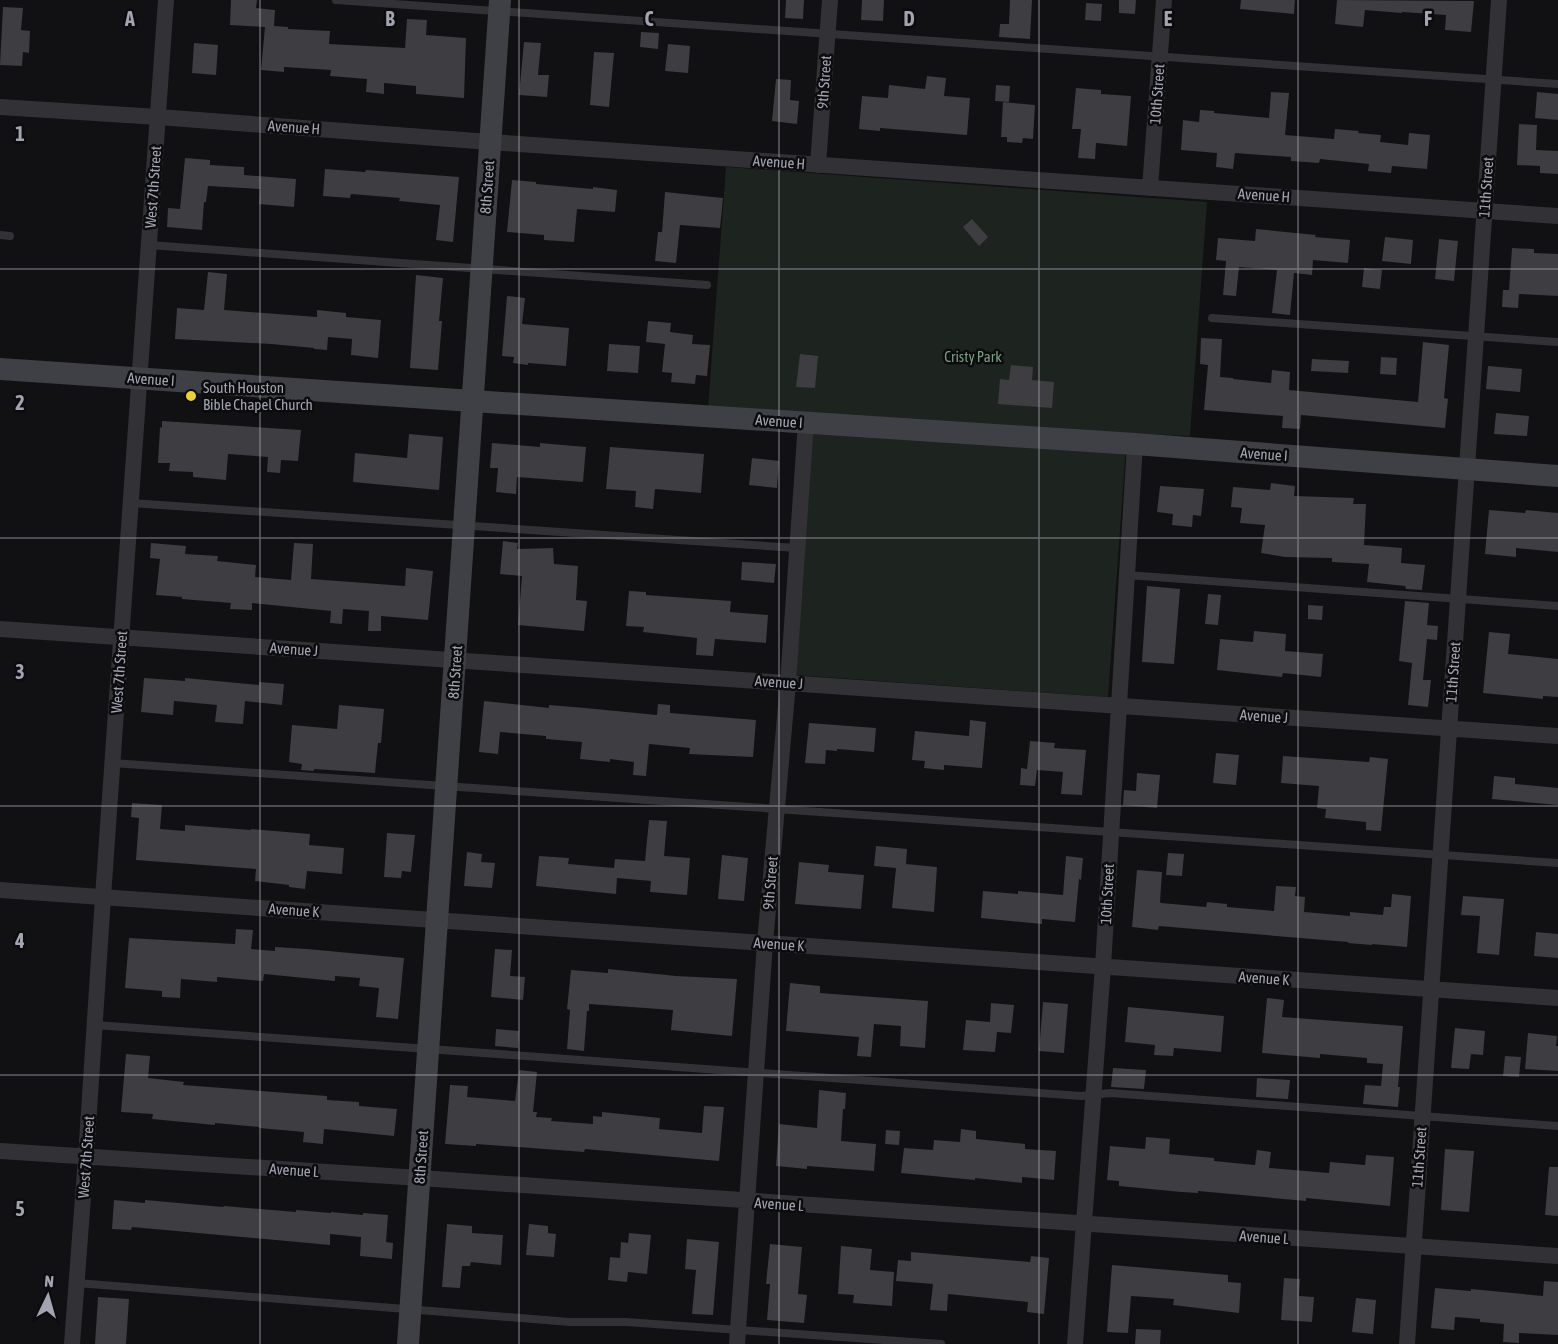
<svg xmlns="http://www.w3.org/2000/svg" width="1558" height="1344" font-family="'Asap Condensed',sans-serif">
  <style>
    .green { fill: #1d241f }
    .building { fill: #3d3d42 }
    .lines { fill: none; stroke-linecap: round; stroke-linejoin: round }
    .lane { stroke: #323136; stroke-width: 8 }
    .street { stroke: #323136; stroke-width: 16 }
    .secondary { stroke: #3f4046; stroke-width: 22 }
    .grid { fill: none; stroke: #a2a4b2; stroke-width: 1.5; stroke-opacity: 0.55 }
    .poi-dot { fill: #ecd22e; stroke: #0c0b0d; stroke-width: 2 }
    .labels { text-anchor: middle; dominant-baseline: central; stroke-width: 5; stroke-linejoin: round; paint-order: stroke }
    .street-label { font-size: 15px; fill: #a2a4b2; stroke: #0c0b0d }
    .park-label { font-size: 15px; fill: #799d82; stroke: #0c0b0d }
    .poi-label { font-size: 15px; fill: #a2a4b2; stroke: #0c0b0d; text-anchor: start }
    .grid-label { font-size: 20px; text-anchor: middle; font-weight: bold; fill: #a2a4b2; stroke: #0c0b0d; stroke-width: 5; stroke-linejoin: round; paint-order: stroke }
  </style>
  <rect width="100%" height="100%" fill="#111012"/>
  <path class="green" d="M726,167L1207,202L1190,436L1127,433L1108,697L796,675L813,416L708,409Z"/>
  <path class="building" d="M231,0H257L256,8L275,10L274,26L288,27V29L330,31L329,44L405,48L407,19L427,20L426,35L466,38L464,98L416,94V86L384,83V94L366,92L367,79L330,76L331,70L284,67V72L261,70L265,27L230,25Z
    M786,0H804L803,19L785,18Z
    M862,0H884L883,21L861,20Z
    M1010,0H1032L1030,39L999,37L1000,24H1009Z
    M1119,0H1136L1135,14L1119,13Z
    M1241,0H1295L1294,14L1240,9Z
    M1337,0L1474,1L1471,32L1445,30L1446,15L1402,12V13L1365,10L1363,27L1335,24Z
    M1086,3L1102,4L1101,21L1085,20Z
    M3,7L23,8L21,30L30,31L29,53L23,52L22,66L0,65Z
    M641,32L659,33L658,49L640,47Z
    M524,42L541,43L538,75H549L547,97L519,95Z
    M194,43L218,45L216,75L192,73Z
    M668,44L690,46L688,73L665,71Z
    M594,52L614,53L609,107L590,105Z
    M927,76L946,78L944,96L970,98L967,135L880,128V131L859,129L862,96L888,98L889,85L925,89Z
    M776,79L791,80L790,100L799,101L797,124L772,121Z
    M996,85L1010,86L1009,102L995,101Z
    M1076,88L1101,90V94L1131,96L1127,146L1096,143L1095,159L1078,158L1081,129H1072Z
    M1271,92L1289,93L1285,135L1334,139L1335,129L1359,131L1358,133L1381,135L1380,142L1408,145L1409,133L1430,135L1427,169L1392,166L1391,173L1368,171L1369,164L1320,159L1319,163L1291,161V157L1235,153L1233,169L1216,167L1217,153L1181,150L1183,120L1199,122L1200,110L1214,111V113L1269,118Z
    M1537,92L1558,94V120L1535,118Z
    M1003,102L1035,105L1033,139L1023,138L1022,143L1007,142V137H1001Z
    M1519,124L1537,125L1536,150L1558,151V174L1540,173V166L1517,165Z
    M185,158L210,160V165L244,167V175L296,179L294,207L259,204L260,189L208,186L206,202H204L202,230L167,227L168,208L180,209Z
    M325,169L365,172L366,170L459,177L453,242L436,240L440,205L399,201L400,198L351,194L350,198L323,196Z
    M512,180L536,182V184L593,189V187L617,190L615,212L577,209L574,242L544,240V235L507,232Z
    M665,192L723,198L720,228L680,225L676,263L655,261L658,232H662Z
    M972,219L988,237L979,246L963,227Z
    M1256,229L1316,235L1315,237L1350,240L1348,263L1313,260L1312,275L1294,273L1290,315L1272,313L1277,270L1239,267L1236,296L1223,295L1226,261L1216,260L1218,238L1255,241Z
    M1385,237L1413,240L1411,264L1382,261Z
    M1439,239L1458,241L1454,281L1435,279Z
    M1512,248L1534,249V253L1558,254V296L1519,294L1518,308L1502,307L1503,290H1509Z
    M1364,268L1382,270L1380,289L1362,287Z
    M208,272L227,274L224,310L317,317V310L346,313V317L381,320L378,358L351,355L352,339L328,337L327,350L314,349V348L271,344L175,339L177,308L204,310Z
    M416,275L443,278L439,321H442L438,370L410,368Z
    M507,296L525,298L522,324L569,328L566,366L528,363V365L513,363L514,357L502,356Z
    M648,321L671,323L670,332L693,335L692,344L710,345L707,376L696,375L695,384L671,382L672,373L662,372L665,344L646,342Z
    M1201,338L1222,339L1220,377L1233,378V379L1271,383L1272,370L1290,372L1289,390L1418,402L1423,342L1449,345L1444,398L1448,399L1445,428L1301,415L1300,429L1282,428L1283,416L1204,410L1208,365L1200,364Z
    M609,344L640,346L638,373L607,371Z
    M800,354L818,356L815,388L796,387Z
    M1381,357L1397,358L1396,375L1380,374Z
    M1312,359L1349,361L1348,373L1311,371Z
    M1011,365L1033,367L1032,380L1054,382L1052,408L998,404L1000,379L1009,380Z
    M1488,366L1522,369L1520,392L1486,389Z
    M1496,413L1529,416L1527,436L1494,434Z
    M162,421L301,430L298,461L281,460L280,473L267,472L268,457L228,454L226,480L193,477V472L169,471L170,463H158L160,427L162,428Z
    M409,434L443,437L439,490L353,482L355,453L407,458Z
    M492,443L540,447V443L586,447L583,482L517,477L516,494L496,492L498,468H490Z
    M610,447L704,454L701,493L655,489L653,509L635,507L636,491L606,489Z
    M752,458L779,461L777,488L749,485Z
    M1271,483L1295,486L1294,496L1354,498L1353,504H1366L1364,545L1402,548L1401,563L1425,565L1422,590L1406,589L1405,586L1367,582L1369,564L1332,562V558L1285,557L1261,553L1265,525L1240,523L1242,508L1231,507L1233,487L1270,490Z
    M1160,486L1204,489L1201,516L1193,515L1192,527L1172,525L1173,514L1157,512Z
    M1489,510L1525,513L1526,510L1558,513V552L1516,548V557L1485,554Z
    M503,541L518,543L517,549L553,548L554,564L578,566L576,600L587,601L584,631L518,625L522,576L500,574Z
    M151,543L186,546L185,554L218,556L217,561L256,565L255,577L291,580L294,543L313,544L311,579L405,586L406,568L433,571L428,620L381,616V631H368L369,611L343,609L342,624L330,623L331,611L252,603V610L230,609L231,603L182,599V597L156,595L160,559L150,558Z
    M742,562L776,564L774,583L741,580Z
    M1147,586L1180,589L1174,664L1142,662Z
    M629,591L646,592V595L731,601L730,612L768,615L766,643L715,639L713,656L696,655L697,638L643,632L644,627L626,626Z
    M1208,594L1221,595L1218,625L1205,624Z
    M1405,601L1429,603L1427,625L1438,626L1437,640L1427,639L1423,680H1431L1428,707L1408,705L1412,663L1399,661Z
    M1308,605L1323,606L1322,620L1308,619Z
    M1254,631L1286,634L1285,651L1323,654L1321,677L1283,673L1282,677L1217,670L1220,639L1253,642Z
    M1489,632L1510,634L1508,654L1558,659V697L1543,696V699L1483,693Z
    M144,678L185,681V678L259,685V682L284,684L282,705L245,701L243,724L215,722L217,705L174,701L173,715L141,712Z
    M484,701L549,708V705L585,708L657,715L658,704L670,705V713L756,720L753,757L689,754L690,748L649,744L646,776L633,775L634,762L610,759V762L580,759L582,742L546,739V736L500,732L498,754L479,752Z
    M339,705L384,709L381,743H378L375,773L314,769V771L301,770L302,764L289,762L292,725L337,729Z
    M970,720L986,722L982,768L944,765V770L924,768L925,761L912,760L915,731L969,736Z
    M809,723L876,728L874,752L837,749V751L826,750L825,764L805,763Z
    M1030,741L1055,743L1054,748L1086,750L1082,795L1061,794L1063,772L1037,770L1035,786L1020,785L1021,768L1027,769Z
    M1216,753L1239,755L1236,785L1213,783Z
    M1283,756L1369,762L1370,757L1388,759L1381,831L1366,830V822L1325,818L1326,809L1317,808L1319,786L1281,783Z
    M1137,773L1160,775L1157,808L1123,805L1124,790L1136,791Z
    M1494,776L1515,778V784L1558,788V805L1492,799Z
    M132,803L162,805L160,829L185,831V825L251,830V829L310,834L309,845L344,848L342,874L307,871L305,889L289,887V885L255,881L256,869L136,860L139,818L131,817Z
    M649,820L667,821L664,856L690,858L687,895L650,892L651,881L617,878L616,894L536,886L539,856L569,858L568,864L614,868L615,859L645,861Z
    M387,833L415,835L411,872L402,871L401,878L384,877Z
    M876,846L907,849L906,864L937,867L934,912L892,908L896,868L874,866Z
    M467,852L482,854L481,862L495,863L492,888L464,886Z
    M1168,853L1184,854L1182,876L1166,875Z
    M722,855L748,858L744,901L718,899Z
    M1066,856L1083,858L1081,880L1079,879L1075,922L1042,919V924L981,918L983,891L1018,894V891L1063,895Z
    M799,862L829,865L828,872L864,875L861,909L795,904Z
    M1137,870L1162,872L1160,902L1161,903L1206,907L1207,902L1227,904V907L1274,911L1276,886L1296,887L1295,896L1305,897L1304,912L1350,916V912L1383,915L1384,907H1391L1392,894L1411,896L1407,947L1372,944V945L1348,943V942L1159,926L1158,930L1132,927Z
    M1463,896L1504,899L1499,955L1477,953L1480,916L1461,915Z
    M236,929L253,930L251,949L275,951V947L307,949L404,958L398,1019L376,1017L379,988L359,986L360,978L335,976V981L264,974L263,981L217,977V982L181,979L180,998L162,997V991L125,988L129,938L235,944Z
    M1536,932L1558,934V958L1534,956Z
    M495,949L512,950L510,976L525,977L523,1000L491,997Z
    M608,969L676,976L737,979L732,1036L671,1030L673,1010L589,1004V1011H587L584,1051L567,1049L570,1010L567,1009L571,970L608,973Z
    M790,983L820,986V993L928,1001L925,1048L900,1046L901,1026L874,1024L871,1057L857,1056L859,1037L786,1031Z
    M1267,998L1284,1000L1282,1017L1403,1026L1398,1087H1400L1398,1107L1363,1104L1365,1085L1381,1086L1383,1064L1367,1063V1058L1320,1054V1058L1262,1053Z
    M1043,1002L1068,1004L1064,1053L1039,1051Z
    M991,1003L1014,1005L1011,1033L997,1032L995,1052L963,1050L966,1020L990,1022Z
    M1128,1007L1224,1016L1221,1052L1174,1048L1173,1056L1154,1055L1155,1045L1125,1042Z
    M1455,1028L1485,1031L1483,1055L1471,1054L1469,1069L1451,1068Z
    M496,1029L519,1031L518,1048L495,1046Z
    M1528,1033L1557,1036L1556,1046H1558V1071L1525,1069Z
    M126,1054L150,1056L148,1078L184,1082L183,1085L327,1096V1100L359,1102V1106L397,1109L394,1136L324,1129L323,1144L303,1142L304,1132L259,1128V1127L215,1123V1125L152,1119L153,1114L121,1112Z
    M1505,1056L1521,1057L1519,1077L1503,1076Z
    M1113,1068L1146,1070L1144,1089L1111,1087Z
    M519,1070L537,1072L533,1112H537L536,1117L552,1118L551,1121L593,1124V1116L602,1117V1112L660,1118L659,1129L702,1133L704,1106L724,1107L719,1161L585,1149L584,1152L476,1144V1146L445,1144L450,1085L468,1086L467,1097L515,1101Z
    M1257,1078L1290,1080L1288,1099L1256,1097Z
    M819,1090L846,1093L845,1109H843L841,1141L876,1144L874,1171L807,1166V1169L776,1166L779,1124L817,1128Z
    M961,1129L976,1131V1139L1025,1144V1149L1056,1151L1054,1180L1022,1177V1183L975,1178V1180L901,1173L904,1148L933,1150L934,1140L960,1142Z
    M886,1130L900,1131L899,1145L885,1144Z
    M1146,1137L1170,1139L1169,1154L1214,1158V1161L1255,1165L1257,1150L1271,1152L1269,1168L1329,1173L1330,1162L1365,1165L1366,1155L1394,1157L1390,1206L1306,1198V1201L1198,1191V1193L1181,1192L1119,1186V1181L1107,1180L1110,1146L1145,1149Z
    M1445,1149L1474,1151L1469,1212L1441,1210Z
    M1549,1167H1558V1216L1545,1215Z
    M114,1200L145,1203V1200L223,1207L224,1206L296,1212V1210L331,1213V1212L363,1215V1213L388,1215L386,1242L393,1243L392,1259L360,1256L361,1237L330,1234V1245L132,1227L131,1230L112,1229Z
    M447,1224L472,1226V1233L503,1235L501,1265L471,1262L470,1266H462L460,1288L442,1287Z
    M529,1224L548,1226V1233L556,1234L554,1257L526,1255Z
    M629,1233L651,1235L647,1274L628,1272L627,1282L608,1280L610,1257L620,1258L621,1242L628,1243Z
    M687,1239L719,1242L713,1315L692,1314L696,1270L685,1269Z
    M770,1244L802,1247L798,1294L807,1295L804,1323L767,1320L770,1284H766Z
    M841,1246L872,1249L870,1270L894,1272L892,1306L853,1303L854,1295L838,1294Z
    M911,1252L1030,1262L1031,1256L1049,1258L1044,1314L1027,1312L1028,1302L948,1294L947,1311L930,1310L933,1284L896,1281L898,1260L911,1261Z
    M1112,1265L1228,1275V1282L1241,1283L1239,1313L1173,1305L1174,1299L1131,1296L1128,1333L1107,1332Z
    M1284,1278L1300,1279L1299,1296L1314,1297L1312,1322L1281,1320Z
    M1544,1281L1558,1282V1335L1519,1333V1343L1503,1342L1504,1324L1480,1322V1319L1455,1317L1454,1330L1431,1328L1435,1288L1471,1291V1289L1543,1296Z
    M98,1297L129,1299L126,1344H95Z
    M1356,1298L1376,1300L1373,1334L1352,1332Z
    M1136,1329L1161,1330L1160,1344H1135Z"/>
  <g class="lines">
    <path class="lane" d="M336,0L1558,84
      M0,235L10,236
      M149,245L707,285
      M1212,318L1558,342
      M131,503L797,548
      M1127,575L1558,606
      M112,763L1558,863
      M95,1025L1081,1096L1110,1093L1558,1126
      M77,1283L570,1322H626L941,1344"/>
    <path class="street" d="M0,107L158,117L490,142L1558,216
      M818,165L830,0
      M1150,188L1164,0
      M0,629L1558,736
      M0,890L1558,998
      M0,1151L420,1178L1558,1256
      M72,1344L86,1157L103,897L166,0
      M737,1344L765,943L788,683L806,422
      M1075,1344L1103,966L1135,444
      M1407,1344L1499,0"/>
    <path class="secondary" d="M0,369L473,401L1135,444L1558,476
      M408,1344L500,0"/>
  </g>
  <path class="grid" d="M260,0V1344M519,0V1344M779,0V1344M1039,0V1344M1298,0V1344M0,269H1558M0,538H1558M0,806H1558M0,1075H1558"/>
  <circle class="poi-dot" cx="191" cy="396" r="6"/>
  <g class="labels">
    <g class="street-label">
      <text transform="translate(824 82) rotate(-86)">9th Street</text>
      <text transform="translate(1157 94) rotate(-86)">10th Street</text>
      <text transform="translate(294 127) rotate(4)">Avenue H</text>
      <text transform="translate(779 162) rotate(4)">Avenue H</text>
      <text transform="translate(153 187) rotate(-86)">West 7th Street</text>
      <text transform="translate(487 187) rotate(-86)">8th Street</text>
      <text transform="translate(1486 187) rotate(-86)">11th Street</text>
      <text transform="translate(1264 195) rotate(4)">Avenue H</text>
      <text transform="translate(151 379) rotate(4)">Avenue I</text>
      <text transform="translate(779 421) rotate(4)">Avenue I</text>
      <text transform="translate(1264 454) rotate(4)">Avenue I</text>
      <text transform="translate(294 649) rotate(4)">Avenue J</text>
      <text transform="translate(119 672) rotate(-86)">West 7th Street</text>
      <text transform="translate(455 672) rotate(-86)">8th Street</text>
      <text transform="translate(1453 672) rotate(-86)">11th Street</text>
      <text transform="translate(779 682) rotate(4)">Avenue J</text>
      <text transform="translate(1264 716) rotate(4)">Avenue J</text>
      <text transform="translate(770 883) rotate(-85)">9th Street</text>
      <text transform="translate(1107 894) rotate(-87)">10th Street</text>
      <text transform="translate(294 910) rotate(4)">Avenue K</text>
      <text transform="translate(779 944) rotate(4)">Avenue K</text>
      <text transform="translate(1264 978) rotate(4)">Avenue K</text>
      <text transform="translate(86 1157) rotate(-86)">West 7th Street</text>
      <text transform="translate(421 1157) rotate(-86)">8th Street</text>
      <text transform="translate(1419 1157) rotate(-86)">11th Street</text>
      <text transform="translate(294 1170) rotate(4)">Avenue L</text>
      <text transform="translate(779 1204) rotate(4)">Avenue L</text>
      <text transform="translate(1264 1237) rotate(4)">Avenue L</text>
    </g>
    <g class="park-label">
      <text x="973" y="356">Cristy Park</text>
    </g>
    <g class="poi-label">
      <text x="203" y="387">South Houston<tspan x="203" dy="17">Bible Chapel Church</tspan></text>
    </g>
  </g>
  <g class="grid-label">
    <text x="130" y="26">A</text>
    <text x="390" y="26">B</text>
    <text x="649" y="26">C</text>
    <text x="909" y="26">D</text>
    <text x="1168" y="26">E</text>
    <text x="1428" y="26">F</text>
    <text x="20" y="141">1</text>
    <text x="20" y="410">2</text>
    <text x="20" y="679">3</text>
    <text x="20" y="948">4</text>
    <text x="20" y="1216">5</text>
  </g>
  <g transform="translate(48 1296) rotate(5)" stroke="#0c0b0d" stroke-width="4.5" paint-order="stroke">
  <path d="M0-4.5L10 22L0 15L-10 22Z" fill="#a2a4b2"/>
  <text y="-9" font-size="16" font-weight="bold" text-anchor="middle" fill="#a2a4b2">N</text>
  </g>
</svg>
